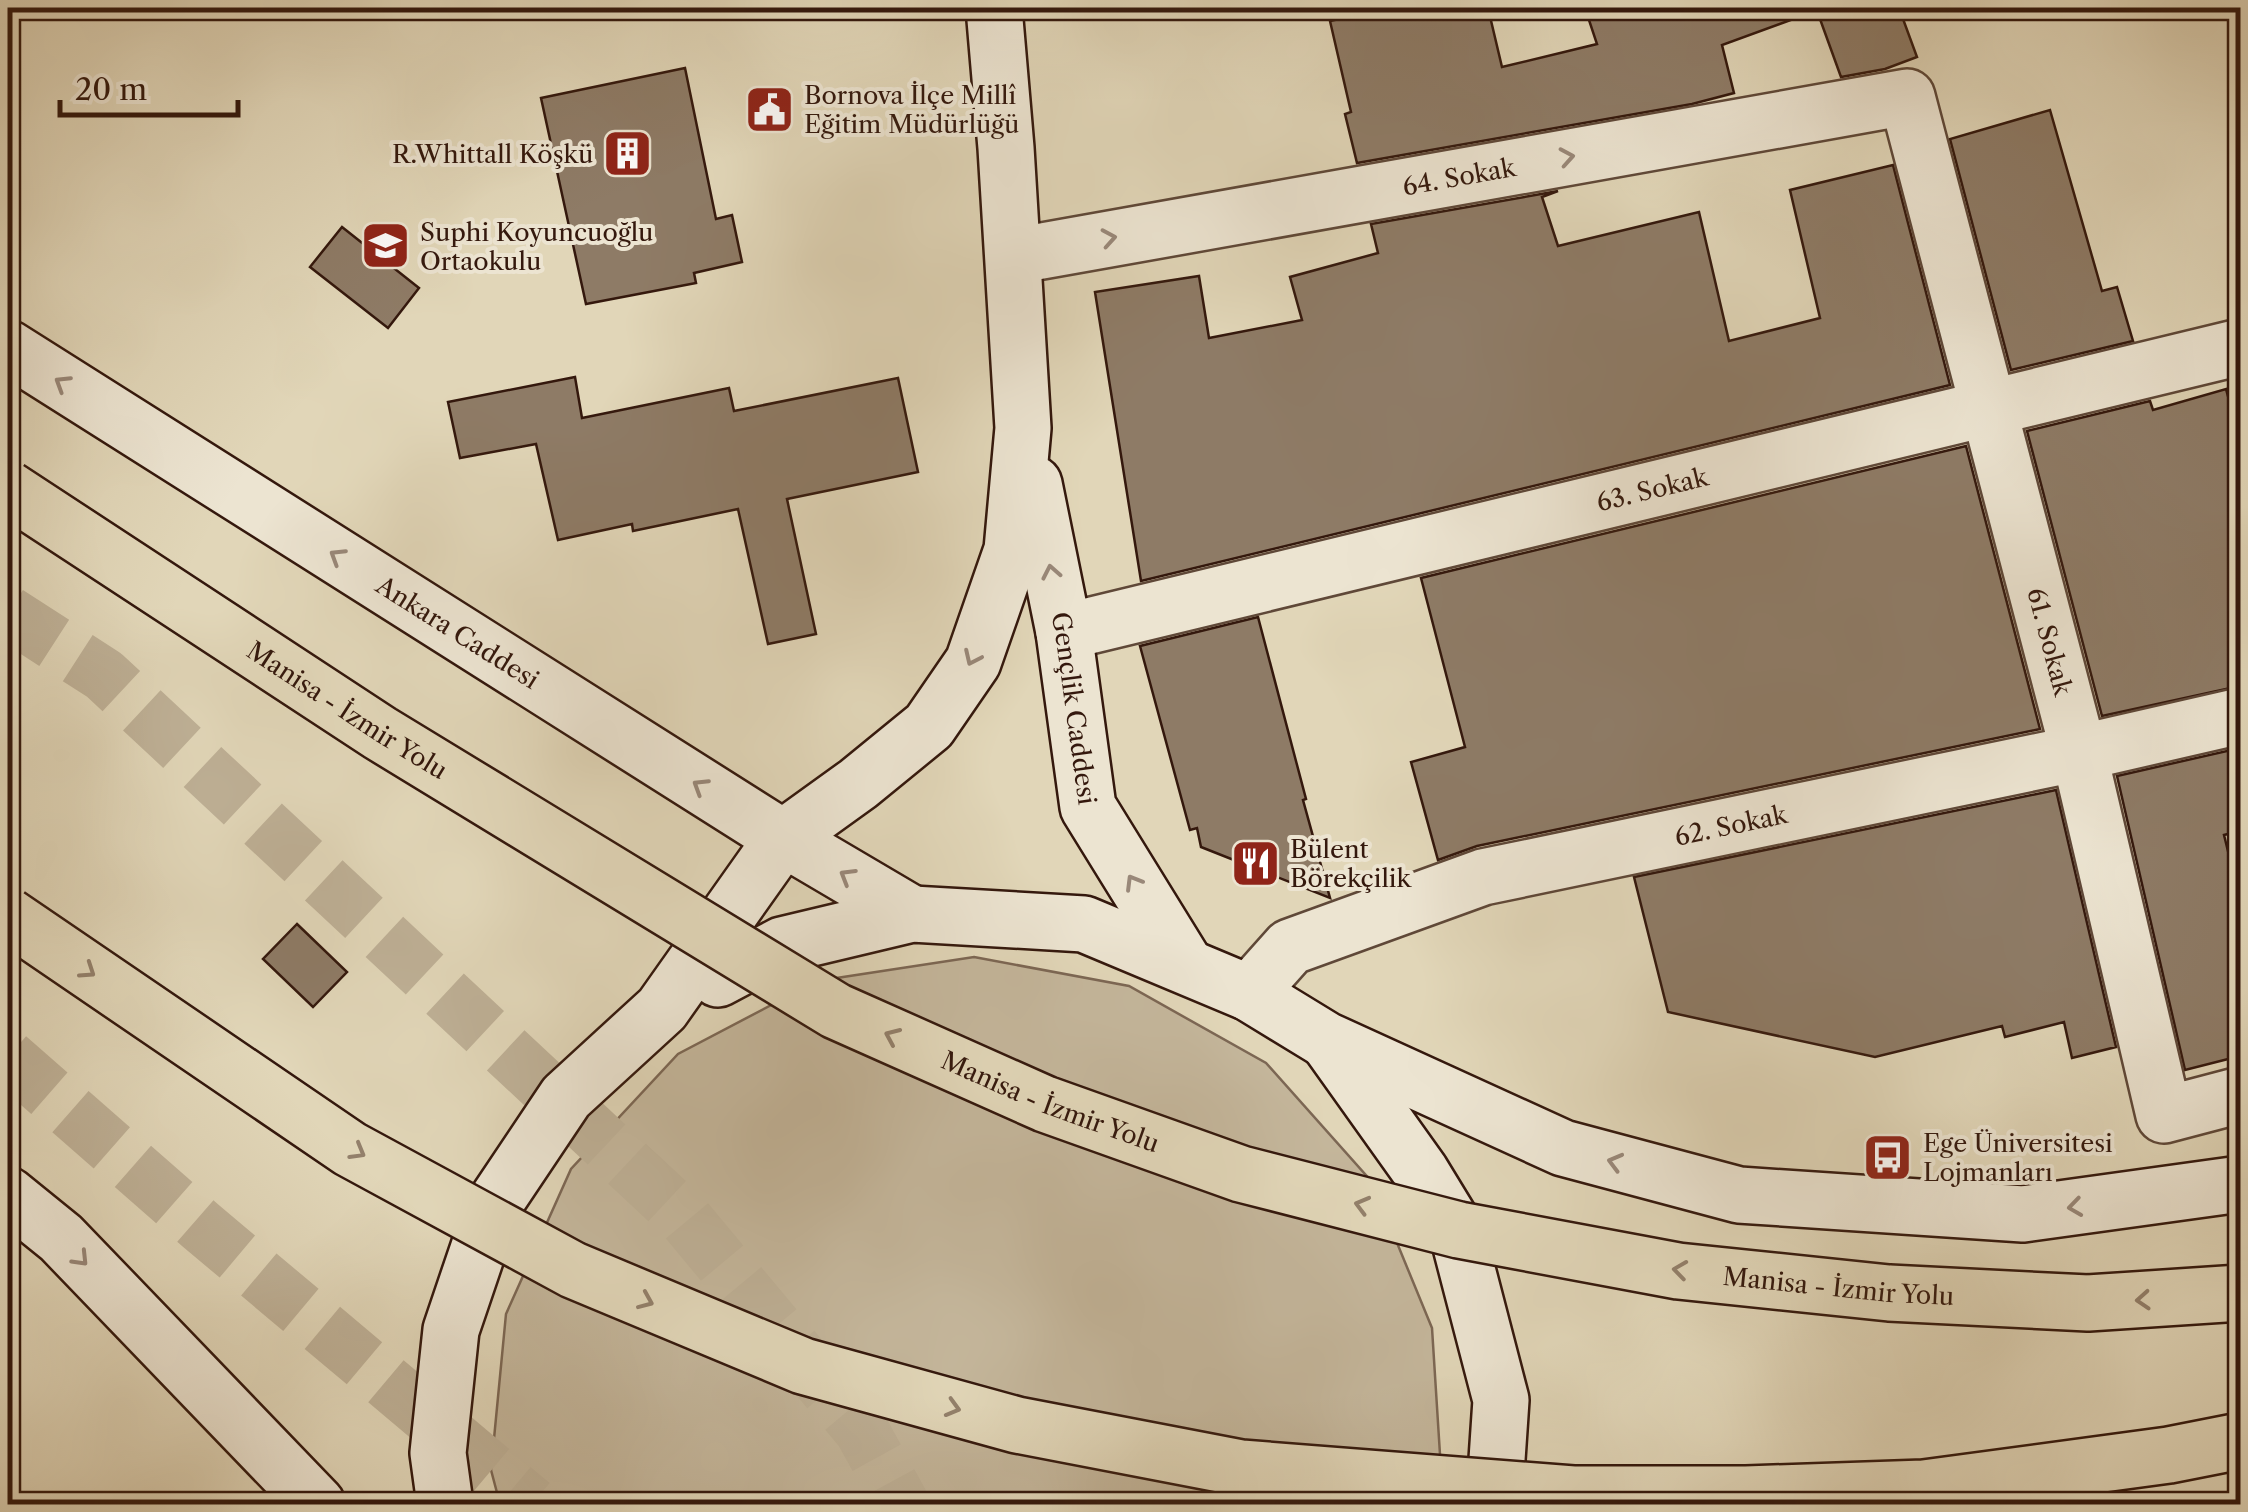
<svg xmlns="http://www.w3.org/2000/svg" width="2248" height="1512" font-family="'Libre Caslon Text',serif">
  <style>
    .green { fill: #c4b69b; stroke: #7c6754; stroke-width: 2.5 }
    .building { fill: #8e7b66; stroke: #34180d; stroke-width: 2.5 }
    .lines { fill: none; stroke-linecap: round; stroke-linejoin: round }
    .trunk-tunnel { stroke: #beb096; stroke-width: 55; stroke-dasharray: 55 28; stroke-linecap: butt }
    .minor-casing { stroke: #5f4838; stroke-width: 60 }
    .secondary-casing { stroke: #34180d; stroke-width: 60 }
    .minor { stroke: #ece4d1; stroke-width: 55 }
    .secondary { stroke: #ece4d1; stroke-width: 55 }
    .trunk-bridge-casing { stroke: #34180d; stroke-width: 60; stroke-linecap: butt }
    .trunk-bridge { stroke: #e1d6b8; stroke-width: 55 }
    .oneway { stroke: #998879 }
    .oneway2 { stroke: #93806b }
    .labels { text-anchor: middle; dominant-baseline: central; stroke-width: 8; stroke-linejoin: round; paint-order: stroke }
    .poi-label { font-size: 25px; fill: #34180d; stroke: #ece4d1; text-anchor: start }
    .street-label { font-size: 25px; fill: #34180d; stroke: #ece4d1 }
  </style>
  <rect width="100%" height="100%" fill="#e1d6b8"/>
  <filter id="stains"><feTurbulence type="fractalNoise" baseFrequency=".002" numOctaves="4"/><feColorMatrix values="0 0 0 0 .2 0 0 0 0 .09 0 0 0 0 .02 0 0 0 .5 -.17"/></filter>
  <radialGradient id="worn" r=".72"><stop offset=".6" stop-color="#630" stop-opacity="0"/><stop offset="1" stop-color="#630" stop-opacity=".3"/></radialGradient>
  <path class="green" d="M974,957L1129,986L1266,1063L1372,1182L1432,1328L1442,1486L1437,1504H500L491,1470L506,1314L571,1169L678,1054L817,981Z"/>
  <path class="building" d="M1390,8H1488L1502,67L1597,44L1585,8H1809L1810,13L1722,45L1734,93L1692,104L1357,163L1345,114L1351,112L1330,21Z
    M1816,8H1899L1917,57L1885,69L1841,77Z
    M685,68L716,219L732,215L742,262L694,273L696,283L586,304L541,98Z
    M2050,110L2102,291L2117,287L2133,341L2011,370L1950,139Z
    M1893,165L1950,385L1141,581L1095,292L1199,276L1209,338L1302,320L1290,277L1378,253L1371,224L1558,191L1542,197L1558,246L1699,212L1729,341L1820,318L1790,190Z
    M342,227L419,288L388,328L310,267Z
    M575,377L582,418L729,388L734,411L898,378L918,472L787,499L816,634L768,644L738,509L633,531L632,524L558,540L536,444L460,458L448,402Z
    M2226,389L2240,441V686L2102,716L2027,431L2150,401L2153,410Z
    M1966,446L2040,729L1477,846L1438,860L1411,762L1465,747L1421,578Z
    M1258,617L1306,799L1303,800L1330,898L1201,847L1197,828L1190,830L1140,646Z
    M2240,748V831L2224,835L2240,900V1056L2185,1070L2117,776Z
    M2056,790L2116,1047L2072,1058L2064,1022L2005,1037L2002,1026L1875,1057L1668,1012L1634,877Z
    M297,924L347,972L313,1007L263,959Z"/>
  <g class="lines">
    <path class="trunk-tunnel" d="M8,613L104,675L682,1215L862,1431L902,1504
      M8,1057L201,1226L532,1504"/>
    <defs>
      <g id="minor">
        <path id="s1" d="M1014,256L1907,97L2079,753L2164,1115L2240,1095"/>
        <path id="s2" d="M1064,632L2240,347"/>
        <path id="s3" d="M1249,993L1290,947L1483,877L2079,753L2240,716"/>
      </g>
      <g id="secondary">
        <path id="s4" d="M8,348L783,838L912,914"/>
        <path id="s5" d="M1034,484L1064,632L1088,807L1185,964"/>
        <path d="M718,979L782,945L912,914L1084,924L1249,993L1326,1040L1563,1148L1739,1195L2023,1214L2240,1184"/>
        <path d="M1329,1043L1421,1172L1457,1231L1501,1400L1494,1504"/>
        <path d="M8,1195L61,1238L317,1504"/>
        <path d="M445,1504L438,1453L451,1330L493,1206L566,1097L662,1009L783,838L858,784L929,726L973,662L1012,550L1023,428L1006,148L994,8"/>
      </g>
    </defs>
    <use href="#minor" class="minor-casing"/>
    <use href="#secondary" class="secondary-casing"/>
    <use href="#minor" class="minor"/>
    <use href="#secondary" class="secondary"/>
    <defs>
      <g id="trunk-bridge">
        <path id="s6" d="M8,489L380,733L836,1011L1045,1104L1241,1174L1459,1230L1678,1271L1889,1293L2088,1303L2240,1293"/>
        <path d="M8,916L350,1149L573,1270L803,1366L1017,1425L1241,1468L1573,1494H1746L1924,1488L2169,1455L2240,1441"/>
      </g>
    </defs>
    <use href="#trunk-bridge" class="trunk-bridge-casing"/>
    <use href="#trunk-bridge" class="trunk-bridge"/>
  </g>
  <defs><path id="oneway-chevron" d="M-2-3.5L2.5 0L-2 3.5" fill="none" stroke-width="1.6" stroke-linecap="round" stroke-linejoin="round" transform="scale(2.5)"/></defs>
  <g class="oneway">
    <use href="#oneway-chevron" transform="translate(1567 157) rotate(-10)"/>
    <use href="#oneway-chevron" transform="translate(1109 238) rotate(-10)"/>
    <use href="#oneway-chevron" transform="translate(62 383) rotate(-148)"/>
    <use href="#oneway-chevron" transform="translate(337 556) rotate(-148)"/>
    <use href="#oneway-chevron" transform="translate(1051 572) rotate(-101)"/>
    <use href="#oneway-chevron" transform="translate(972 658) rotate(115)"/>
    <use href="#oneway-chevron" transform="translate(700 786) rotate(-148)"/>
    <use href="#oneway-chevron" transform="translate(847 876) rotate(-149)"/>
    <use href="#oneway-chevron" transform="translate(1133 882) rotate(-121)"/>
    <use href="#oneway-chevron" transform="translate(1615 1162) rotate(-165)"/>
    <use href="#oneway-chevron" transform="translate(2075 1207) rotate(172)"/>
    <use href="#oneway-chevron" transform="translate(81 1259) rotate(46)"/>
  </g>
  <g class="oneway2">
    <use href="#oneway-chevron" transform="translate(88 971) rotate(34)"/>
    <use href="#oneway-chevron" transform="translate(892 1036) rotate(-156)"/>
    <use href="#oneway-chevron" transform="translate(358 1152) rotate(30)"/>
    <use href="#oneway-chevron" transform="translate(1362 1205) rotate(-165)"/>
    <use href="#oneway-chevron" transform="translate(1680 1270) rotate(-172)"/>
    <use href="#oneway-chevron" transform="translate(2143 1300) rotate(176)"/>
    <use href="#oneway-chevron" transform="translate(646 1301) rotate(23)"/>
    <use href="#oneway-chevron" transform="translate(953 1408) rotate(16)"/>
  </g>
  <defs>
    <symbol id="civic-square" viewBox="-11 -11 22 22"><rect x="-9" y="-9" width="18" height="18" rx="4" fill="#8f2418" stroke="#ece4d1"/><path d="M-.6-6.5H3V-4.5H.6V-3L4-1V1h2V6H-6V1h2V-1L-.6-3ZM-1.2 2.5V6h2.4V2.5Z" fill="#fff"/></symbol>
    <symbol id="building-square" viewBox="-11 -11 22 22"><rect x="-9" y="-9" width="18" height="18" rx="4" fill="#8f2418" stroke="#ece4d1"/><path d="M-4-6H4V6H1V3H-1V6H-4ZM-2.5-4.3h1.7v1.8h-1.7ZM.8-4.3h1.7v1.8H.8ZM-2.5-1h1.7V.8h-1.7ZM.8-1h1.7V.8H.8Z" fill="#fff"/></symbol>
    <symbol id="school-square" viewBox="-11 -11 22 22"><rect x="-9" y="-9" width="18" height="18" rx="4" fill="#8f2418" stroke="#ece4d1"/><path d="M0-5L7-2L0 1L-7-2ZM-4 1L0 2.5L4 1V4Q0 6-4 4Z" fill="#fff"/></symbol>
    <symbol id="restaurant-square" viewBox="-11 -11 22 22"><rect x="-9" y="-9" width="18" height="18" rx="4" fill="#8f2418" stroke="#ece4d1"/><path d="M-5-6h1v4h1v-4h1v4h1v-4h1v5L-1.5 .5V6h-2V.5L-5-1ZM5-6V6H3V1.5H1.5Q1.5-4 5-6Z" fill="#fff"/></symbol>
    <symbol id="bus-square" viewBox="-11 -11 22 22"><rect x="-9" y="-9" width="18" height="18" rx="4" fill="#8f2418" stroke="#ece4d1"/><path d="M-5-6H5V4H4V6H2V4H-2V6H-4V4H-5ZM-3.5-4V0h7V-4ZM-3.5 1.2v1.5H-2V1.2ZM2 1.2v1.5H3.5V1.2Z" fill="#fff"/></symbol>
  </defs>
  <g fill-rule="evenodd">
    <use href="#civic-square" x="742" y="82" width="55" height="55"/>
    <use href="#building-square" x="600" y="126" width="55" height="55"/>
    <use href="#school-square" x="358" y="218" width="55" height="55"/>
    <use href="#restaurant-square" x="1228" y="836" width="55" height="55"/>
    <use href="#bus-square" x="1860" y="1130" width="55" height="55"/>
  </g>
  <g class="labels">
    <g class="poi-label">
      <text x="804" y="95">Bornova İlçe Millî<tspan x="804" dy="29">Eğitim Müdürlüğü</tspan></text>
      <text x="593" y="154" text-anchor="end">R.Whittall Köşkü</text>
      <text x="420" y="232">Suphi Koyuncuoğlu<tspan x="420" dy="29">Ortaokulu</tspan></text>
      <text x="1290" y="849">Bülent<tspan x="1290" dy="29">Börekçilik</tspan></text>
      <text x="1923" y="1143">Ege Üniversitesi<tspan x="1923" dy="29">Lojmanları</tspan></text>
    </g>
    <g class="street-label">
      <text stroke="none"><textPath href="#s1" startOffset="452">64. Sokak</textPath></text>
      <text stroke="none"><textPath href="#s2" startOffset="605">63. Sokak</textPath></text>
      <text stroke="none"><textPath href="#s4" startOffset="532">Ankara Caddesi</textPath></text>
      <text stroke="none"><textPath href="#s1" startOffset="1470">61. Sokak</textPath></text>
      <text stroke="none"><textPath href="#s5" startOffset="228">Gençlik Caddesi</textPath></text>
      <text stroke="none"><textPath href="#s6" startOffset="405">Manisa - İzmir Yolu</textPath></text>
      <text stroke="none"><textPath href="#s3" startOffset="520">62. Sokak</textPath></text>
      <text stroke="none"><textPath href="#s6" startOffset="1212">Manisa - İzmir Yolu</textPath></text>
      <text stroke="none"><textPath href="#s6" startOffset="2025">Manisa - İzmir Yolu</textPath></text>
    </g>
  </g>
  <rect width="2248" height="1512" fill="none" stroke="#e1d6b8" stroke-width="40"/>
  <rect x="10" y="10" width="2228" height="1492" fill="none" stroke="#34180d" stroke-width="5"/>
  <rect x="20" y="20" width="2208" height="1472" fill="none" stroke="#34180d" stroke-width="2.5"/>
  <path d="M60 100v15h178v-15" fill="none" stroke="#34180d" stroke-width="5"/>
  <text x="75" y="100" font-size="30" fill="#34180d" stroke="#ece4d1" stroke-width="8" paint-order="stroke">20 m</text>
  <rect width="100%" height="100%" filter="url(#stains)"/>
  <rect width="100%" height="100%" fill="url(#worn)"/>
</svg>
